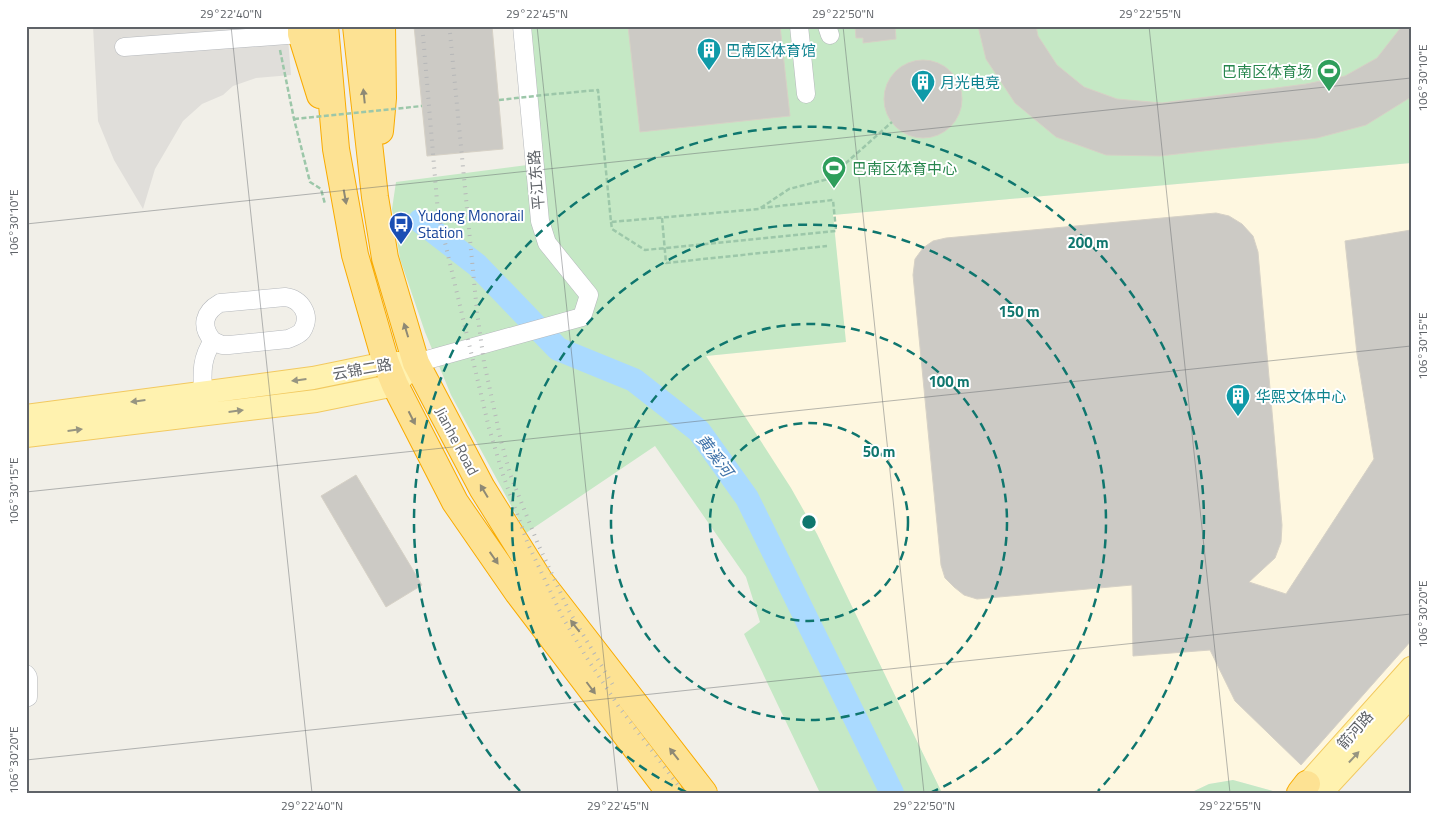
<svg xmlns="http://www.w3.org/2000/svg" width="1437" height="819" font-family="'Titillium Web','Noto Sans SC',sans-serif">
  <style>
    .commercial { fill: #fef7e0 }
    .industrial { fill: #e0deda }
    .green { fill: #c5e8c5 }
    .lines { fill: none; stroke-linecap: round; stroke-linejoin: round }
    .river { stroke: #aadaff; stroke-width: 24 }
    .building { fill: #cccac5; stroke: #d6d1c6 }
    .minor-casing { stroke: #b5b8bc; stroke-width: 19 }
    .major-casing { stroke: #f2c960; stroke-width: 24 }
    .highway-casing { stroke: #f9ab00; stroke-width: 28 }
    .path { stroke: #9cc7a9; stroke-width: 2.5; stroke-dasharray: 5 2.5; stroke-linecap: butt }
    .minor { stroke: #fff; stroke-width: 18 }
    .major { stroke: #fff2af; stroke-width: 22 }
    .highway { stroke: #fde293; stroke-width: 26 }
    .rail { stroke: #b6b7b8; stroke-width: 4; stroke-dasharray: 1 6; stroke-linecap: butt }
    .path-bridge { stroke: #9cc7a9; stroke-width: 2.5; stroke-dasharray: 5 2.5; stroke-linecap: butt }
    .oneway { fill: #8e8975 }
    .oneway2 { fill: #979581 }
    .ticks { fill: none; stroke: #5f6368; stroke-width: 1; stroke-opacity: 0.45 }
    .ring { fill: none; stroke: #0f766e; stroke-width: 2.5; stroke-dasharray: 9 6 }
    .labels { text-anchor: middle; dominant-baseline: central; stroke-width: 4; stroke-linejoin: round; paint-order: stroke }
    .culture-label { font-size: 15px; fill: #0d838f; stroke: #fff; text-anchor: start }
    .leisure-label { font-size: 15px; fill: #27864d; stroke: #fff; text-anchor: end }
    .street-label { font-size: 15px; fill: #5f6368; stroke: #fff }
    .transit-label { font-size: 15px; fill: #164399; stroke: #fff; text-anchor: start }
    .water-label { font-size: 16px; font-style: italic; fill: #4174aa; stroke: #fff }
    .centre { fill: #0f766e; stroke: #fff; stroke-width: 2.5 }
    .ring-label { font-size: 15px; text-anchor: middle; font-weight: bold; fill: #0f766e; stroke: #fff; stroke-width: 4; stroke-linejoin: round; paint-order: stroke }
    .neatline { fill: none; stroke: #5f6368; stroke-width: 2 }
    .ticks-label { font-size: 12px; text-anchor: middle; fill: #5f6368 }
  </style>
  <rect width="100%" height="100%" fill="#f1efe8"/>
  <path class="commercial" d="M1411,163V652L1284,793H1280L1233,780L1209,784L1190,793H942L817,534L706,356L845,342L833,215Z"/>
  <path class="industrial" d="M93,26H287L291,75L256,78L233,86L223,95L202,104L183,121L155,169L143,209L114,160L98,121Z"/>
  <path class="green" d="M531,26H1411V163L833,215L846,342L706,356L791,488L817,534L942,793H820L744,634L760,622L746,577L655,446L526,533L451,395L425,332L400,259L392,209L396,182L543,163Z
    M1233,780L1280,793H1190L1209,784Z"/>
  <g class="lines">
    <path class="river" d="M420,221L477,265L558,349L634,380L699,431L747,498L892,793"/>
  </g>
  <path class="building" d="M414,26H492L503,149L427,156Z
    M628,26H780L790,116L640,132Z
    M855,26H895L896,39L863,43V38H856Z
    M978,26H1036L1038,36L1057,65L1084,87L1117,99L1162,103L1306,84L1345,76L1377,58L1402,26H1411V97L1366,125L1317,138L1160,156L1106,155L1056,137L1015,103L986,59Z
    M884 99a39 39 0 1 1 78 0a39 39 0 1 1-78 0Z
    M1216,213L1229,216L1242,224L1253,236L1258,252L1282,525L1281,542L1275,558L1249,582L1286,594L1374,459L1357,354L1345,241L1411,230V641L1301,765L1235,701L1210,650L1133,656L1132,585L977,599L964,595L954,587L945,578L941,565L913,275L915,259L923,248L933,241L946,238Z
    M356,475L422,585L386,607L321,496Z"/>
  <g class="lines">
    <defs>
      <path id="minor" d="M799,26L806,94
        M827,26L830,35
        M124,47L301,34
        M416,363L582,317L589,295L547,243L540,221L522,26
        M203,393C202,373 201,358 213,341L222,345H229L288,339C293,337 299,335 302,331C312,315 301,299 285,297L220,303C204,312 200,326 213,341
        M26,674L28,677V697L26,698"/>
      <path id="major" d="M26,416L313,378L386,363H403
        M26,436L316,401L395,385L416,363
        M1302,793L1307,784L1411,668
        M1321,793L1411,696"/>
      <path id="highway" d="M301,26V34L320,95
        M325,26L336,149L355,255L386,363L395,385L455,502L518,593L670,793
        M356,26L375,197L385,258L416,363L482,488L540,581L704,793
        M380,131L383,98L382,26
        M1300,793L1307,784"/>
    </defs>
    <use href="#minor" class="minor-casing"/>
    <use href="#major" class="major-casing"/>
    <use href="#highway" class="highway-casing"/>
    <path class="path" d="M280,50L294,119L310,182L321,189L325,204
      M544,95L598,90L611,222L759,209L789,189L828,179L892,122
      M662,218L666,263L827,246
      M611,222L612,229L645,250L836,231L833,200L761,208"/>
    <use href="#minor" class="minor"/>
    <use href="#major" class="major"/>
    <use href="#highway" class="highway"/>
    <path class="rail" d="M458,26L459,32
      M483,26V29
      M450,33L477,312L484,362L501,441L510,474L538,544L569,611L613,685
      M423,35L438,213L489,428L503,475L528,544L563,618L585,655L619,707L684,793"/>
    <path class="path-bridge" d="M499,100L544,95
      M294,119L422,106"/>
  </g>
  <defs><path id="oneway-solid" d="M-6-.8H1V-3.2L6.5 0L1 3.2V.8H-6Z" transform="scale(1.25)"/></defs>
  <g class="oneway">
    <use href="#oneway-solid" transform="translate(364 96) rotate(-96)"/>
    <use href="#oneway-solid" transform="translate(345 197) rotate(80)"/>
    <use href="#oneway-solid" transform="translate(406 330) rotate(-107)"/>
    <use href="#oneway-solid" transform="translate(412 418) rotate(63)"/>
    <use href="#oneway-solid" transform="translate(484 491) rotate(-121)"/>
    <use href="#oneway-solid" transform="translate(494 558) rotate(55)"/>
    <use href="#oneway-solid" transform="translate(575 626) rotate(-128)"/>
    <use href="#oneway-solid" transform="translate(591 688) rotate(53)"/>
    <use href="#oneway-solid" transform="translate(674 754) rotate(-128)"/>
  </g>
  <g class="oneway2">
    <use href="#oneway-solid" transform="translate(299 380) rotate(173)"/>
    <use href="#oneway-solid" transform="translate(138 401) rotate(173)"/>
    <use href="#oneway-solid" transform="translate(236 411) rotate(-7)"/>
    <use href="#oneway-solid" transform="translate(75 430) rotate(-7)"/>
    <use href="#oneway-solid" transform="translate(1354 757) rotate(-47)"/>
  </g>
  <path class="ticks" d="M231,26L312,793M537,26L618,793M843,26L924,793M1149,26L1230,793M26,224L1411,78M26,492L1411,346M26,760L1411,614"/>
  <g class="ring">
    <circle cx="809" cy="522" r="99"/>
    <circle cx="809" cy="522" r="198"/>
    <path d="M686 792A297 297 0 1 1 932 792"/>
    <path d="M520 791A395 395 0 1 1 1098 791"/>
  </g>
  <defs>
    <symbol id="building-pin" viewBox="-11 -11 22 30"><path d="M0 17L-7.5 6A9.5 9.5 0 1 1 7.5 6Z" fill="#0f9aa8" stroke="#fff"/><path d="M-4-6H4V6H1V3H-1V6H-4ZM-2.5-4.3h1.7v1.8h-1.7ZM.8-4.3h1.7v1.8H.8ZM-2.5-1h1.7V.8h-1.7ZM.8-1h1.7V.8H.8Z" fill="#fff"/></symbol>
    <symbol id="stadium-pin" viewBox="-11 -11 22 30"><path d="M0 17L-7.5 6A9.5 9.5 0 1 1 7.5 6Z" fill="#2e9e5b" stroke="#fff"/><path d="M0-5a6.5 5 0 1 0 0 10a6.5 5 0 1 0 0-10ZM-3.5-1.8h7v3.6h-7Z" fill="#fff"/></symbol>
    <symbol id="bus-pin" viewBox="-11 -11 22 30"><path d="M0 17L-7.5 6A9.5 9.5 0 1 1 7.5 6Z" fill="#1a4fb4" stroke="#fff"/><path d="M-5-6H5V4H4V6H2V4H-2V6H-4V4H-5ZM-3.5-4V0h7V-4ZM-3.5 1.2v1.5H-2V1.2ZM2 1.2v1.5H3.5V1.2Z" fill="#fff"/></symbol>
  </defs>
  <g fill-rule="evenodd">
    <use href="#building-pin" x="695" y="36" width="28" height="38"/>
    <use href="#stadium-pin" x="1315" y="57" width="28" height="38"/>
    <use href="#building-pin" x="909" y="68" width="28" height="38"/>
    <use href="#stadium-pin" x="820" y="154" width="28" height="38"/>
    <use href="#bus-pin" x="387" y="210" width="28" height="38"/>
    <use href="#building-pin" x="1224" y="382" width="28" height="38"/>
  </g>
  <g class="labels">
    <g class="culture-label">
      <text x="726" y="50">巴南区体育馆</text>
      <text x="940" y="82">月光电竞</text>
      <text x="1256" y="396">华熙文体中心</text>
    </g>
    <g class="leisure-label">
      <text x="1312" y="71">巴南区体育场</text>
      <text x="852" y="168" text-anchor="start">巴南区体育中心</text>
    </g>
    <g class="street-label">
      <text transform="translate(536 180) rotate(-95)">平江东路</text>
      <text transform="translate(362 369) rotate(-10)">云锦二路</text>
      <text transform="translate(457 441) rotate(62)">Jianhe Road</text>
      <text transform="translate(1355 730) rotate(-48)">箭河路</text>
    </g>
    <g class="transit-label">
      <text x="418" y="215">Yudong Monorail<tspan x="418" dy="17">Station</tspan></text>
    </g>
    <g class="water-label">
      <text transform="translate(715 455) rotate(53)">黄溪河</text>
    </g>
  </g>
  <circle cx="809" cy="522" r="8" class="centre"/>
  <g class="ring-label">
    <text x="1088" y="248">200 m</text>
    <text x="1019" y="317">150 m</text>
    <text x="949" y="387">100 m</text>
    <text x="879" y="457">50 m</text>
  </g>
  <rect width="1437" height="819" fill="none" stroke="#ffffff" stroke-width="55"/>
  <rect x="28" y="28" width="1382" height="764" class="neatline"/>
  <g class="ticks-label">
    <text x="231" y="18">29°22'40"N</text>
    <text x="537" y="18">29°22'45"N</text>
    <text x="843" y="18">29°22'50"N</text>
    <text x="1150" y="18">29°22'55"N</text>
    <text transform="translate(1423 78) rotate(-90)" y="4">106°30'10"E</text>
    <text transform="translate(14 223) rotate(-90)" y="4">106°30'10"E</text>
    <text transform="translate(1423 346) rotate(-90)" y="4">106°30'15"E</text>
    <text transform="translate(14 491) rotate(-90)" y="4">106°30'15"E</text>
    <text transform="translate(1423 614) rotate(-90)" y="4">106°30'20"E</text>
    <text transform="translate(14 760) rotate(-90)" y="4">106°30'20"E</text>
    <text x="312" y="810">29°22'40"N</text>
    <text x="618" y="810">29°22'45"N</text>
    <text x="924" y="810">29°22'50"N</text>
    <text x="1230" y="810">29°22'55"N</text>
  </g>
</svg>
